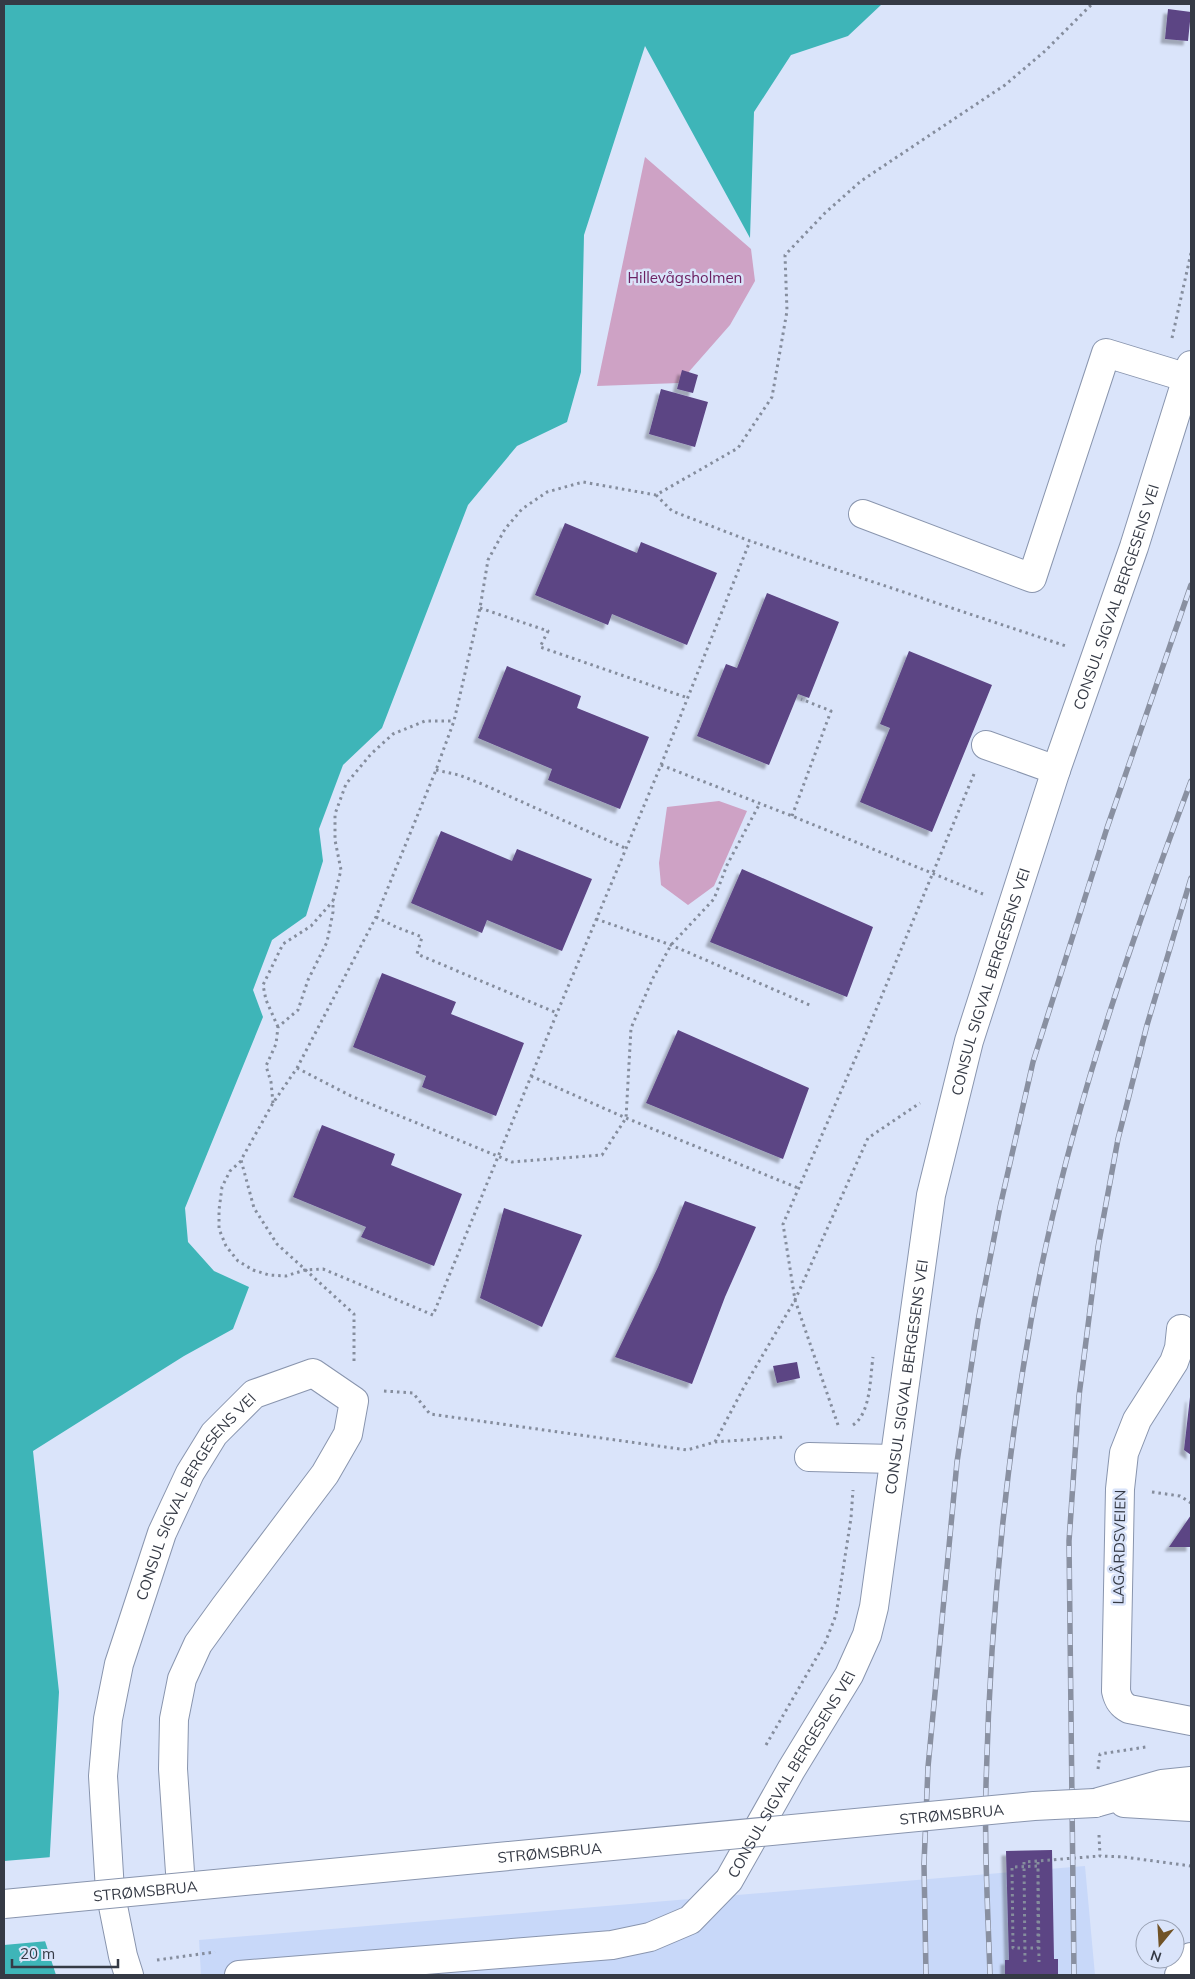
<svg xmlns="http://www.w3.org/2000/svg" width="1195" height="1979" font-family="Mulish,sans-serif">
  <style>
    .built { fill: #c8d8f9 }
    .green { fill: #cea2c5 }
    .water { fill: #3eb5b8 }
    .pier { fill: #dae4fa }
    .building { fill: #5c4484; filter: url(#shadow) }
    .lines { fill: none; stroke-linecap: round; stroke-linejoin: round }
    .minor-casing { stroke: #8995ae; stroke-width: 30 }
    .major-casing { stroke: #8995ae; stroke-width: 30 }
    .path { stroke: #858d9d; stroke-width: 3; stroke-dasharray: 2.5 4; stroke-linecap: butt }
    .minor { stroke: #fff; stroke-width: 28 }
    .major { stroke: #fff; stroke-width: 28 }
    .rail-casing { stroke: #8990a1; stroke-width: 5.5 }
    .rail { stroke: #dae4fa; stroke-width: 4; stroke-dasharray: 11; stroke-linecap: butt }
    .major-bridge-casing { stroke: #8995ae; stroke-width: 30; stroke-linecap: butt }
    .major-bridge { stroke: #fff; stroke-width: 28 }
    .labels { text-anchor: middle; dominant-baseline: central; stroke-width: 5; stroke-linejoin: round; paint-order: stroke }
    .park-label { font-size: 15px; fill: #6c2062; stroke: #dae4fa }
    .street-label { font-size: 15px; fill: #353a45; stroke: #dae4fa }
  </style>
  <defs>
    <filter id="shadow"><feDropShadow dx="-4.5" dy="4.5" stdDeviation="1" flood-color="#0004"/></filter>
  </defs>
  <rect width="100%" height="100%" fill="#dae4fa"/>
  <path class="built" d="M1085,1866L1095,1975H201L199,1940Z"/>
  <path class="green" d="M645,157L751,249L755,281L730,325L679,383L597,386Z
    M719,801L747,811L714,886L688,905L661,885L659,863L667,807Z"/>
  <path class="water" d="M4,4H882L848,36L791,55L754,112L750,238L645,46L584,235L581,372L567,422L517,446L468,505L382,728L343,765L319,829L323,861L306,916L272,940L253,990L263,1017L185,1208L188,1242L214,1271L249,1287L233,1329L184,1356L33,1451L59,1692L45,1941L56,1975H4Z"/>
  <path class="pier" d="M52,1857L48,1941L4,1945V1861Z"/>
  <path class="building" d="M1168,9L1191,12L1188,41L1165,39Z
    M682,370L698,375L693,393L677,389Z
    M661,389L708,402L695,447L649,434Z
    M565,523L637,553L641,542L717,573L687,645L612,614L608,625L535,595Z
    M767,593L839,622L809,698L798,694L769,765L697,736L726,664L737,668Z
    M909,651L992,685L932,832L860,802L890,728L880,724Z
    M507,666L581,696L577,708L649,737L620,809L548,780L552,769L478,738Z
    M441,831L512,861L517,849L592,879L562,951L487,920L482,933L411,903Z
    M742,869L873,927L847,997L710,942Z
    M382,973L456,1002L451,1014L524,1043L496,1116L422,1087L426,1076L353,1047Z
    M678,1030L809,1088L783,1159L646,1103Z
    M322,1125L395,1154L391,1165L462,1194L434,1266L361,1237L366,1227L293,1197Z
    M685,1201L756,1227L725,1297L692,1384L615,1357L658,1267Z
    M504,1208L582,1235L542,1327L480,1298Z
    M797,1362L800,1378L777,1383L773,1366Z
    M1190,1397L1191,1398V1455L1184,1450Z
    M1191,1515V1547H1169Z
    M1052,1850L1054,1959H1058V1975H1005V1960H1009L1006,1851Z"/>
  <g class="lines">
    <defs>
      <g id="minor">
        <path d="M863,514L1032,578L1106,353L1188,378"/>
        <path d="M986,745L1056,770"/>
        <path d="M1181,1329L1179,1348L1174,1362L1137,1420L1124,1453L1120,1489L1116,1691C1118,1700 1121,1705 1129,1709L1191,1721"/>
        <path d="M809,1457L894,1459"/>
        <path id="s1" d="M129,1975L123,1956L110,1891L103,1776L108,1719L119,1664L162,1533L190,1473L214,1434L254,1394L313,1373L354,1401L348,1434L325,1474L224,1608L198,1644L182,1679L174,1719L173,1769L181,1887"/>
        <path id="s2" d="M239,1975L612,1945L650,1937L690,1920L729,1880L791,1770L849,1675L867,1635L874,1607L931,1195L969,1041L1056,770L1134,547L1191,365"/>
        <path d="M1179,1975L1191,1957"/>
      </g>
      <path id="major" d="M1095,1803L1162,1784L1191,1781
        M1124,1803L1191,1807"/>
    </defs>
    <use href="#minor" class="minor-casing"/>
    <use href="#major" class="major-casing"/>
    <path class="path" d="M1172,338L1191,253
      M656,495L672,511L750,541L1066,646
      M480,608L548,631L540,647L688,698
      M661,765L792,816L983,894
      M436,770L459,775L482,784L625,848
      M792,816L831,711L801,699
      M376,917L396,927L422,937L417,954L557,1013
      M596,919L671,945L812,1006
      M278,1027L266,1000L263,985L283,944L311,926L333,901
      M297,1068L351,1096L512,1162L602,1155L626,1118L631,1028L653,978L671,945L714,899L727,865L760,803
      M531,1076L626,1118L798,1188
      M273,1103L271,1082L266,1066L276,1044L278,1027L298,1010L308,980L327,942L333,912V901L341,870L335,840V814L346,784L371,754L393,734L425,721H454
      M241,1161L230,1171L222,1187L219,1210V1229L226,1246L238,1261L253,1270L269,1275L286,1276L305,1270L323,1269L433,1315L557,1013L661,765L750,541
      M354,1361V1314L277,1244L254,1208L241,1160L273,1103L297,1068L376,917L436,770L454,721L480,608L488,560L505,529L522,509L547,492L583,482L656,495L738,448L772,397L787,311L785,255L825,213L861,181L1005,85L1045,51L1092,4
      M384,1391L413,1393L430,1414L687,1450L715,1442L784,1437
      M838,1425L795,1300L783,1224L863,1041L974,774
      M853,1425C871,1413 870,1378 873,1357
      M715,1442L744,1387L795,1300L868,1138L920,1103
      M1152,1492L1180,1496L1191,1503
      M766,1745L825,1643L836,1615L851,1518L853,1490
      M1098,1769L1100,1754L1146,1747
      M1099,1835L1100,1856L1124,1857L1191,1866
      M1038,1862V1948H1013L1012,1867L1038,1866L1039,1962
      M157,1960L215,1952
      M1025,1962L1024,1862L1100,1856"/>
    <use href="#minor" class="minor"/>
    <use href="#major" class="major"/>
    <defs>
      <path id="rail" d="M926,1975L924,1864L928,1767L957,1462L978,1321L1000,1207L1033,1062L1107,828L1191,585
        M990,1975C988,1912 984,1848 986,1785C990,1630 1004,1474 1031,1321C1064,1135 1125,957 1191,781
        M1074,1975L1069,1541L1079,1396L1098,1247L1118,1139L1147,1025L1191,878"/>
    </defs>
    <use href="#rail" class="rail-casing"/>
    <use href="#rail" class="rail"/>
    <defs>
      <g id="major-bridge">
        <path id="s3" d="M4,1904L1034,1806L1095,1803"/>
      </g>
    </defs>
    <use href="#major-bridge" class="major-bridge-casing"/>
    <use href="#major-bridge" class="major-bridge"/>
  </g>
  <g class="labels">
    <g class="park-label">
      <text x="685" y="277">Hillevågsholmen</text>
    </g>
    <g class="street-label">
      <text stroke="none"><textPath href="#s2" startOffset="1865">CONSUL SIGVAL BERGESENS VEI</textPath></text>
      <text stroke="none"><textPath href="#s2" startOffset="1460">CONSUL SIGVAL BERGESENS VEI</textPath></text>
      <text stroke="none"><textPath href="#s2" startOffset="1055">CONSUL SIGVAL BERGESENS VEI</textPath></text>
      <text stroke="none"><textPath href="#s1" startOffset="501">CONSUL SIGVAL BERGESENS VEI</textPath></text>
      <text transform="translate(1119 1547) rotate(-89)">LAGÅRDSVEIEN</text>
      <text stroke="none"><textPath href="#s2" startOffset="635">CONSUL SIGVAL BERGESENS VEI</textPath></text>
      <text stroke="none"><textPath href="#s3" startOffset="952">STRØMSBRUA</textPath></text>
      <text stroke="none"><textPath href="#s3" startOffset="548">STRØMSBRUA</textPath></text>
      <text stroke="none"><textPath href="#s3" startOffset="142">STRØMSBRUA</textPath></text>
    </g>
  </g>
  <rect width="1195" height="1979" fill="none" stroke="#353a45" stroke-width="10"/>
  <g transform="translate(1160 1944) rotate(198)"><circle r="24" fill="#dae4fa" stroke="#98a0b2"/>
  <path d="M0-4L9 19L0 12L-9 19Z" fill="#705226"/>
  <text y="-8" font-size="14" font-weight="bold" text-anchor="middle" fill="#353a45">N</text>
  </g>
  <path d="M12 1959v8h106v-8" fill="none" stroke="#353a45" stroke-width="2.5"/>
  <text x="20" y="1959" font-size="15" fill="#353a45" stroke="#dae4fa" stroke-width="4" paint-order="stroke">20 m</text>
</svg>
